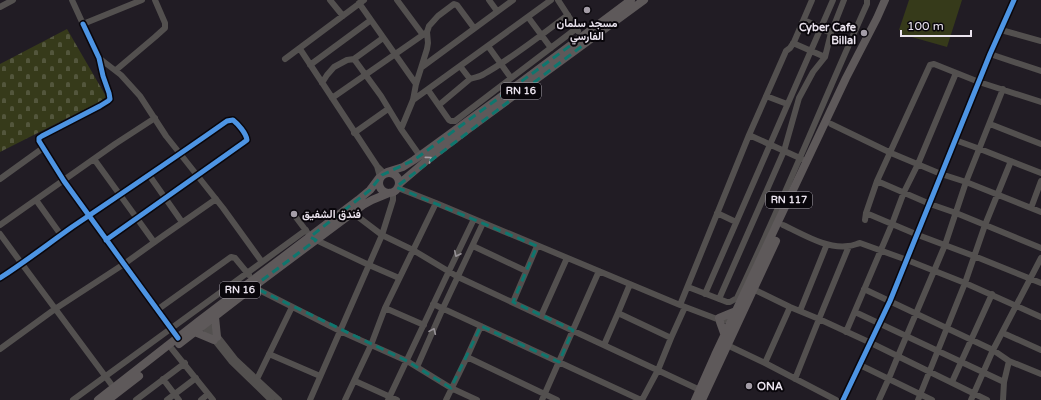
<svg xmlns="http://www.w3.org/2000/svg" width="1041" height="400" font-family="'Varela Round',Vazirmatn,sans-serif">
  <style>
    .cemetery { fill: url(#cemetery-stones) }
    .pitch { fill: #363a1a }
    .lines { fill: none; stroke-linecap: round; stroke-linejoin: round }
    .minor { stroke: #53504f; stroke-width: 6 }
    .major { stroke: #5e595a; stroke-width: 8 }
    .cycleway-casing { stroke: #09060b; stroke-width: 8 }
    .cycleway { stroke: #4d94e3; stroke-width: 5 }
    .oneway { stroke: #a49ea4 }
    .oneway2 { stroke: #979297 }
    .marked { fill: none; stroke: #0f766e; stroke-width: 3; stroke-dasharray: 8 5; stroke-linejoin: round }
    .poi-dot { fill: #a49da7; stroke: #09060b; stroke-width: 1.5 }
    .labels { text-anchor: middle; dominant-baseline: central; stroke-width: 4; stroke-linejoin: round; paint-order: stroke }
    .shield { fill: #09060b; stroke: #a6a1aa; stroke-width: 1 }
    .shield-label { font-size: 10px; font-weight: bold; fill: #eae3ee }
    .poi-label { font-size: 11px; font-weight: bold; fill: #eae3ee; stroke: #09060b; text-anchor: start }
  </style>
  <defs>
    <pattern id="cemetery-stones" width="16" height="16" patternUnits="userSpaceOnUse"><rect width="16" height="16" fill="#363a1a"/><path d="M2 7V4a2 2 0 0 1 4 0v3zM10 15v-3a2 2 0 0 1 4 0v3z" fill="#53563c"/></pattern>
  </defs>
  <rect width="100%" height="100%" fill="#211c24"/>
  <path class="cemetery" d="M67,29L107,98L0,152V64Z"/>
  <path class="pitch" d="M909,0H962L947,47L901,34L902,31L899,30Z"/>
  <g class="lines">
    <path class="minor" d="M72,0L83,24L142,0
      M330,0L343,16
      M397,0L423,35
      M489,0L497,11
      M558,0L578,31
      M359,3L416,84
      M0,7L13,0
      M528,17L551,48
      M804,20L831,33
      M83,24L99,58L103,76L109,93L110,99L108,101L100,106L42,136L39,138V141L64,181L124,264L178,338
      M1001,30L1041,41
      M793,43L825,57
      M488,46L511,78
      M300,49L377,166
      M990,54L1041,71
      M99,58L121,75L140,96L166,136L223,208L262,262
      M285,59L364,0
      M354,59L381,96L401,129
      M310,65L371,20
      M460,66L470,79
      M422,67L513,0
      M116,70L155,37L165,28V23L155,0
      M322,83L327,75L334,67L347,60L354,59L383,38
      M428,90L449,120L451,121H455L577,28
      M766,96L787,104
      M332,98L427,32
      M413,100L551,0
      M439,105L470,79C475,77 480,77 484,74C514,57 541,35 568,15
      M831,124L891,153L941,174L966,182L1041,212
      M990,124L1041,144
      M354,133L388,109
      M749,135L802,159
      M955,140L980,149L1041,173
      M420,156L401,129L413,100L416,84L427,49L428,43L427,32L429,26L438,16L454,4L457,5L474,28
      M94,159L154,242
      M149,175L182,222
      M380,177L377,166L384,173
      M0,179L43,148
      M877,181L930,204L956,213L1041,248
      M398,188L436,203L680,305L717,319H722L734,323
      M36,200L61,235
      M1031,208L1041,181
      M353,213L382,235L413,250L458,277L700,390
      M717,213L736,222
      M866,213L918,235L974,256L1041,283
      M295,216L307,232
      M865,220L866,213L877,181L930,65L934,64L979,82L1041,102
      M0,225L115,144L155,118
      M783,225C803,234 826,249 848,246C852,246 856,244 860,243L907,260L965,283L1041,317
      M0,234L22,264L114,388
      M314,239L369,265L399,278
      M473,246L526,271
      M0,278C25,262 48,244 72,227C124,192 176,157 227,121L233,120C238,124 246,133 247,140L243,143L106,240
      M253,287L340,331L407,361L451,388L477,400
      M688,287L727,302H730L737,298
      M753,289L790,307L819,319L871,343L987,400
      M864,289L993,350L1009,361L1041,374
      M705,294L833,0
      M719,299L784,151L799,98L813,72L825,57L831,33L844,0
      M741,301L737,298C783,201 823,102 867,4V0
      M513,302L537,246
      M433,304L641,400
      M680,305L749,135L786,51L790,48L794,42L812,0
      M385,308L424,325
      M157,310L231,257L235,258L249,275
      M800,311L827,244
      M855,312L1004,382
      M618,313L671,338
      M541,316L567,258
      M204,319L236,360L279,400
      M200,322L231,361L271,400
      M846,332L892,224L904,192L918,164L956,73
      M1003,333L1041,350
      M604,345L618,313L630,284
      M727,345L765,363L836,400
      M0,349L55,309L124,264L163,236L216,199
      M172,349L213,400
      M269,354L320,376
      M467,357L557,400
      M765,363L790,307
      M860,365L932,400
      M417,367L443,308L483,223
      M163,379L179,400
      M257,379L292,307
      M795,379L819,319L849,246
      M355,381L397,400
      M952,382L992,294
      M73,400L306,230
      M136,400L185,363
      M167,400L196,378
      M201,400L208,394
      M310,400L382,235L393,200V192
      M345,400L371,345L385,308L436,203
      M388,400L449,271L474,219
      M446,400L467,357L481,326
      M542,400L599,271
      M642,400L658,370L671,338L685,307
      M843,400L890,301L990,54L1014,0
      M879,400L889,378L898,356L934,271L945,245L966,182L1003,89
      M918,400L965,283L985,225L1011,161
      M971,400L993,350L1041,258
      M1003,400L1004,382L1009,361"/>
    <path class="major" d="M387,172L403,167L414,160L524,80L631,0
      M379 183a10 10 0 1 1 20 0a10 10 0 1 1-20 0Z
      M399,184L426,161L467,130L644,0
      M215,317L217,337
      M719,318L736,311
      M720,322L725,336
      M195,332L214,340
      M179,344L253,287L363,205L372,200L389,193
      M98,400L199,321L358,200L370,190L379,178
      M108,400L139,376
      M695,400L715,355L846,78L877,18L885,0
      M702,400L776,241"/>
    <defs>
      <path id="cycleway" d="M83,24L99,58L103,76L109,93L110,99L108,101L100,106L42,136L39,138V141L64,181L124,264L178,338
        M0,278C25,262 48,244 72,227C124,192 176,157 227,121L233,120C238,124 246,133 247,140L243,143L106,240
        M843,400L890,301L990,54L1014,0"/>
    </defs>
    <use href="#cycleway" class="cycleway-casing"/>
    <use href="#cycleway" class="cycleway"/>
  </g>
  <defs><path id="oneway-chevron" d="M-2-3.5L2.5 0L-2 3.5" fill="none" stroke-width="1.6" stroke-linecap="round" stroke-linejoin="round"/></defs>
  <use class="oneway" href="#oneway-chevron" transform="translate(429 159) rotate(-37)"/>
  <g class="oneway2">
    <use href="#oneway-chevron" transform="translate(457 254) rotate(116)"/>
    <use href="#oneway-chevron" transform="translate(433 331) rotate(-66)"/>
  </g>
  <path class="marked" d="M582,37L586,43L396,187L537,246L513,302L573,330L559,362L481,326L451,388L407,361L253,287L316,240L310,237L370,190L382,175L414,160Z"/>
  <g class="poi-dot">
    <circle cx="587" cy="10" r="4"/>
    <circle cx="864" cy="33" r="4"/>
    <circle cx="294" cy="214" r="4"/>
    <circle cx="749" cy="386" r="4"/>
  </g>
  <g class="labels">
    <g class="shield">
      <rect x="501" y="83" width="40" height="16" rx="3"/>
      <rect x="766" y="192" width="46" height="16" rx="3"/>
      <rect x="220" y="282" width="40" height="16" rx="3"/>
    </g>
    <g class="shield-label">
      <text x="521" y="91">RN 16</text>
      <text x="789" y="200">RN 117</text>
      <text x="240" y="290">RN 16</text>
    </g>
    <g class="poi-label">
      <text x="587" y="23" text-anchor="middle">مسجد سلمان<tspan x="587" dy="13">الفارسي</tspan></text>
      <text x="856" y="27" text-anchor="end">Cyber Cafe<tspan x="856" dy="13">Billal</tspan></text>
      <text x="302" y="214">فندق الشفيق</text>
      <text x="757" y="386">ONA</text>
    </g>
  </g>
  <path d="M901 30v6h70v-6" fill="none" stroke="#eae3ee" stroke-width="2"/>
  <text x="907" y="30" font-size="12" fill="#eae3ee" stroke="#09060b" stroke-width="3" paint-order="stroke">100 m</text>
</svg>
